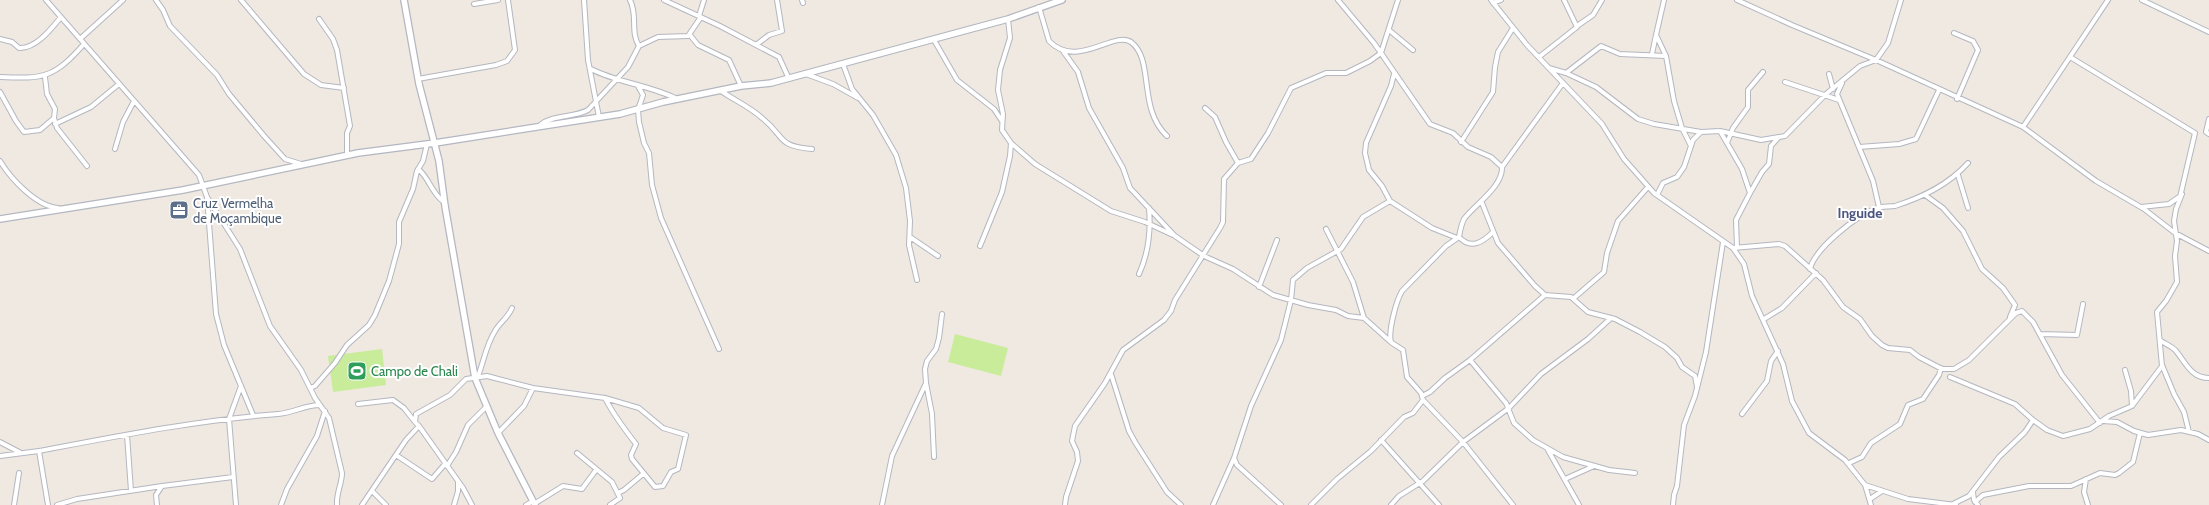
<svg xmlns="http://www.w3.org/2000/svg" width="2209" height="505" font-family="Cabin,sans-serif">
  <style>
    .pitch { fill: #c9ec9a }
    .lines { fill: none; stroke-linecap: round; stroke-linejoin: round }
    .street-casing { stroke: #b4b7c1; stroke-width: 6 }
    .secondary-casing { stroke: #b4b7c1; stroke-width: 8 }
    .street { stroke: #fff; stroke-width: 4 }
    .secondary { stroke: #fff; stroke-width: 5.5 }
    .labels { text-anchor: middle; dominant-baseline: central; stroke-width: 4; stroke-linejoin: round; paint-order: stroke }
    .service-label { font-size: 13px; fill: #4e5e75; stroke: #fff; text-anchor: start }
    .leisure-label { font-size: 13px; fill: #27864d; stroke: #fff; text-anchor: start }
    .neighbourhood-label { font-size: 14px; font-weight: bold; fill: #4d5680; stroke: #fff }
  </style>
  <rect width="100%" height="100%" fill="#efe9e1"/>
  <path class="pitch" d="M955,334L1008,348L1001,376L948,362Z
    M382,349L386,385L333,392L328,356Z"/>
  <g class="lines">
    <defs>
      <path id="street" d="M46,0L199,175L207,197L216,314L224,345L253,415
        M156,0L163,10L170,26L217,75L229,94L265,137L285,159L301,164
        M241,0L304,74L321,85L344,88
        M584,0L588,60L599,117
        M630,0C638,15 630,32 639,46
        M664,0L720,26L779,57L789,79
        M802,0L803,3
        M1338,0L1374,43L1430,124L1453,133L1468,147L1491,157L1502,167
        M1491,0L1527,45L1602,124L1624,159L1654,193L1733,248L1744,264L1752,296L1783,364L1792,401L1809,433L1845,460L1865,485L1908,499L1956,505
        M1664,0L1656,35L1666,56L1674,101L1682,128L1691,146
        M1737,0L1792,25L1876,60L2023,127L2108,0
        M2142,0L2209,32
        M1493,3L1501,0
        M474,4L498,0
        M1039,7L1049,41C1077,70 1114,30 1131,42C1155,60 1137,108 1167,136
        M699,16L704,0
        M319,19L333,39L337,50L350,126L347,133V155
        M1577,26L1593,15L1602,0
        M1389,30L1413,50
        M1954,33L1973,41L1978,50L1957,99
        M690,35L698,45L729,60L741,86
        M0,39L12,42L19,48C36,49 51,29 61,17
        M80,39L123,0
        M934,40L957,80L994,109L1002,121
        M756,45L769,35L782,31L777,0
        M1063,51L1078,72L1089,108L1123,168L1130,188L1175,236L1204,256L1233,269L1273,295L1308,305L1336,310L1348,316L1364,318L1392,343L1403,350L1407,377L1421,393L1423,400L1413,413L1404,417L1371,451L1337,479L1311,505
        M1652,54L1656,35
        M1539,57L1577,27L1564,0
        M2070,57L2195,133L2180,197
        M843,64L852,89L873,115L896,155L906,188L910,221L909,245L917,280
        M1549,68L1566,73L1601,46L1620,54L1666,56
        M591,69C618,83 650,85 677,99
        M1566,73L1596,87L1638,119L1654,124L1701,132
        M806,74L833,84L858,98
        M1394,74L1391,86L1366,143L1365,153L1369,170L1382,186L1390,201L1432,228L1457,238
        M1829,74L1833,89
        M0,77C44,79 54,78 84,44
        M45,77L47,94L55,109L54,118L57,128L87,166
        M418,79L496,65L507,61L515,50L508,0
        M1785,82L1839,100
        M1842,83L1837,94L1873,181L1879,207
        M638,86L643,95L638,110L639,122L644,143L649,153L652,185L661,218L719,349
        M721,91C734,100 750,107 762,118C786,137 776,146 812,149
        M0,92L16,121L24,132L40,130L54,118
        M2209,119L2206,132L2209,134
        M55,124L91,107L119,84
        M540,125C554,114 573,118 588,110L628,67L639,46L658,37L688,36L701,17
        M2023,127L2096,181L2144,209L2175,233L2209,251
        M1720,131L1742,169L1750,193L1736,220L1737,248
        M1461,142L1493,92L1495,67L1498,52L1513,28
        M1011,143L1035,164L1111,211L1145,222L1173,235
        M1727,143L1733,128L1748,107V90L1763,72
        M1859,147L1899,144L1916,139L1939,90
        M115,149L123,122L134,101
        M0,161C11,179 36,206 58,208
        M1238,163L1251,159L1268,133L1291,88L1326,73H1346L1370,61L1381,53L1398,0
        M418,169C429,177 431,193 444,202
        M1958,175L1968,208
        M1750,193L1762,172L1769,164L1771,146L1778,138
        M1657,195L1663,183L1677,177L1684,167L1693,140L1701,132L1720,131L1761,140L1785,136L1826,94L1860,66L1876,60L1888,43L1901,0
        M1925,195L1943,208L1963,231L1982,269L2003,288L2015,305L2010,317
        M207,197L240,249L270,326L301,370L315,398L329,418L342,473C342,484 336,493 337,505
        M1482,203L1498,243L1535,286L1545,295L1571,297L1588,312L1615,319L1640,332L1665,347L1677,358L1682,367L1695,376L1697,387
        M2141,207L2169,204L2179,197
        M1326,229L1353,282L1364,318
        M910,237L938,256
        M1459,237C1471,250 1483,242 1493,232
        M980,246L1002,192L1010,156L1011,143L1002,130L1003,114L998,90L1000,70L1010,38L1008,19
        M1733,248L1779,244L1785,246L1823,280L1843,307L1860,319L1872,336L1882,345L1888,348L1910,350L1919,357L1942,369H1954L1969,360L2016,313L2022,311L2033,322L2062,375L2100,423
        M1810,269C1815,248 1856,216 1877,208C1882,206 1889,207 1895,206C1923,197 1948,185 1968,163
        M1139,274C1149,252 1151,231 1149,208
        M1259,287L1277,240
        M1574,298L1604,272L1607,253L1618,221L1648,187
        M1764,319L1782,308L1816,273
        M2040,334L2077,335L2083,304
        M2160,340C2165,344 2173,347 2176,351C2186,363 2191,378 2209,378
        M1391,342C1388,332 1396,301 1402,291L1446,246L1459,237C1460,231 1461,225 1464,219C1474,205 1503,187 1502,167L1563,83
        M1470,360L1545,295
        M2162,365L2174,394L2184,412L2189,432
        M2125,370L2131,391L2132,406
        M1111,374L1129,431L1135,442L1167,492L1181,505
        M478,376C484,361 486,345 495,331C500,322 508,318 512,308
        M1950,377L2015,404L2033,420L2025,432L1999,457L1969,496L1953,504
        M310,388L315,386L335,363L347,345L369,325L375,315L389,281L399,244V222L413,189L417,171L423,161L427,144
        M1422,396L1430,392L1445,378L1470,360L1506,403L1514,423L1533,440L1563,457L1609,470L1635,473
        M1423,400L1463,442L1513,505
        M358,404L393,400L404,408L415,422
        M1742,414L1767,381L1771,361L1778,351
        M2033,420L2047,430L2063,436L2090,429L2109,416L2132,406L2162,366L2157,312L2166,301L2177,282L2175,256L2177,241L2174,221L2176,209L2182,194
        M2103,421L2117,422L2134,431L2148,435L2181,430L2198,434L2209,440
        M419,426L463,488L472,505
        M498,433L524,406L533,388
        M127,435L131,491
        M1381,440L1439,505
        M0,442L21,453
        M1548,450L1579,505
        M39,451C118,436 198,420 278,414C293,413 305,405 320,405
        M577,453L612,482L620,498L610,505
        M396,455L432,479L445,464
        M0,456L39,451L48,505
        M934,457L932,414L926,383L925,369L927,361L936,349L939,338L942,314
        M1849,463L1862,457L1871,443L1900,424L1908,405L1923,399L1939,375L1941,368
        M447,466L456,452L468,425L486,407
        M1565,479L1594,466
        M2086,479L2084,492L2088,505
        M1865,485L1871,505
        M372,491L386,505
        M1973,492L1974,500L1978,505
        M618,493L624,490L643,474
        M1870,499L1882,491
        M1975,502L1983,495L2029,486H2071L2100,473L2115,475L2119,473L2133,462L2140,433
        M534,504L563,486L582,489L596,470
        M14,505L19,473
        M57,505L77,499L162,486
        M157,505L156,495L162,486L233,477
        M236,505L229,419L241,386
        M281,505L287,489L317,436L325,411
        M362,505L406,440L419,426L415,422L416,414L450,395L466,379L487,376L533,388L605,398L639,408L663,428L686,435L678,469L671,472L663,486L655,487L632,459L631,455L636,444C625,430 613,414 605,398
        M454,505L458,491V482
        M526,505L533,501
        M882,505L892,456L926,383
        M1065,505L1066,497L1078,461L1077,452L1072,441L1075,426L1105,383L1123,350L1164,320L1171,311L1175,300L1220,228L1223,222L1224,179L1238,163L1226,142L1215,117L1205,108
        M1213,505L1234,458
        M1281,505L1237,465L1234,458L1251,406L1281,340L1291,300L1293,280L1307,268L1341,249L1363,217L1390,201
        M1391,505L1399,496L1423,481L1463,442L1509,408L1541,374L1588,339L1611,318
        M1673,505L1674,495L1677,486L1684,425L1695,396L1706,352L1723,242"/>
      <path id="secondary" d="M404,0L419,84L439,161L445,206L475,378L498,433L535,505
        M0,219L183,190L358,153L435,143L620,114L663,102L741,86L771,83L1008,19L1062,0"/>
    </defs>
    <use href="#street" class="street-casing"/>
    <use href="#secondary" class="secondary-casing"/>
    <use href="#street" class="street"/>
    <use href="#secondary" class="secondary"/>
  </g>
  <defs>
    <symbol id="office-square" viewBox="-11 -11 22 22"><rect x="-9" y="-9" width="18" height="18" rx="4" fill="#5c6f8a" stroke="#fff"/><path d="M-6-3h4V-5.5h4V-3h4V5H-6ZM-1-4.5V-3h2v-1.5ZM-6 0V1H6V0Z" fill="#fff"/></symbol>
    <symbol id="stadium-square" viewBox="-11 -11 22 22"><rect x="-9" y="-9" width="18" height="18" rx="4" fill="#2e9e5b" stroke="#fff"/><path d="M0-5a6.5 5 0 1 0 0 10a6.5 5 0 1 0 0-10ZM-3.5-1.8h7v3.6h-7Z" fill="#fff"/></symbol>
  </defs>
  <g fill-rule="evenodd">
    <use href="#office-square" x="168" y="199" width="22" height="22"/>
    <use href="#stadium-square" x="346" y="360" width="22" height="22"/>
  </g>
  <g class="labels">
    <g class="service-label">
      <text x="193" y="203">Cruz Vermelha<tspan x="193" dy="15">de Moçambique</tspan></text>
    </g>
    <g class="leisure-label">
      <text x="371" y="371">Campo de Chali</text>
    </g>
    <g class="neighbourhood-label">
      <text x="1860" y="213">Inguide</text>
    </g>
  </g>
</svg>
